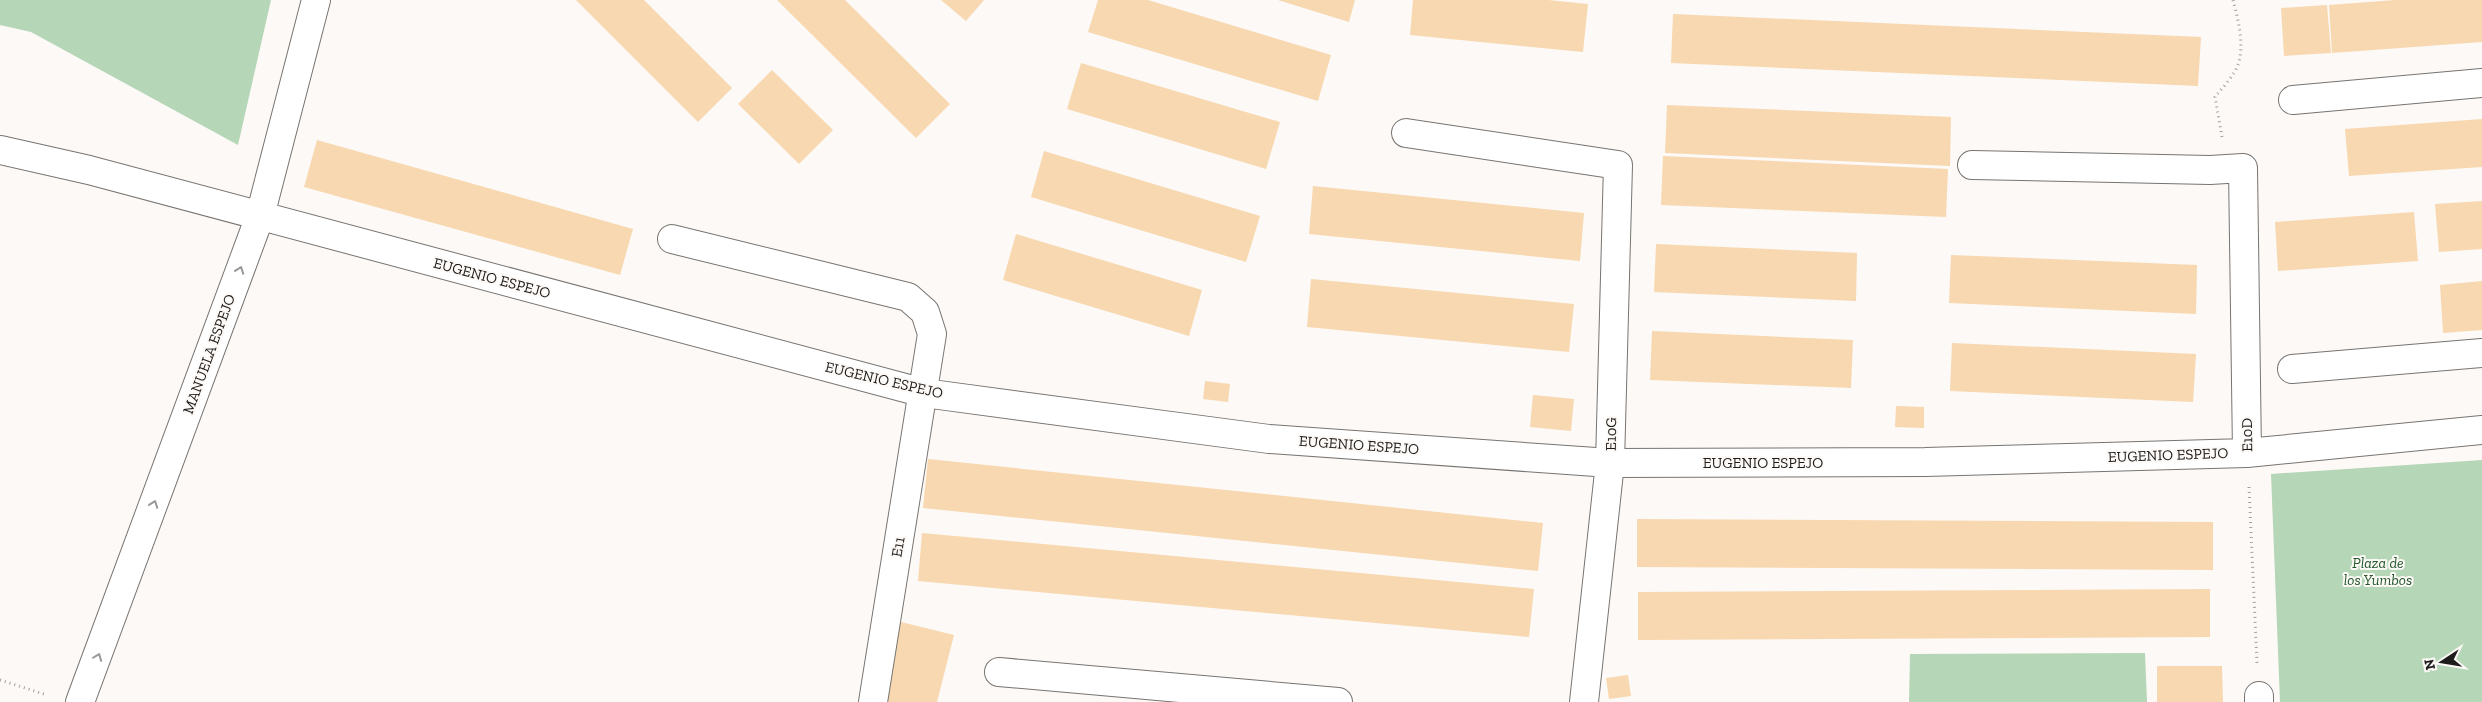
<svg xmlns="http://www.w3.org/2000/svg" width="2482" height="702" font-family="'Zilla Slab',serif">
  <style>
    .green { fill: #b6d6b8 }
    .building { fill: #f8d8b0 }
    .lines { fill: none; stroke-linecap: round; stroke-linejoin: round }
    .minor-casing { stroke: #777471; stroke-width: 30 }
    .path { stroke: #a2a09e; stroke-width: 3; stroke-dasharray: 1 4; stroke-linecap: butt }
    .minor { stroke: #fff; stroke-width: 28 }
    .oneway { stroke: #999998 }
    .labels { text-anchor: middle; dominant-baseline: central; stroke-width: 4; stroke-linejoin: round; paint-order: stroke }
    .street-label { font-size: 15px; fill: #1d1c1b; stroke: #fcf9f6 }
    .park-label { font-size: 15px; font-style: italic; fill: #21572a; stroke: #fcf9f6 }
  </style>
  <rect width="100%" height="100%" fill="#fcf9f6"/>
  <path class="green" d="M0,0H271L238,145L31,32L0,25Z
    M2482,460V702H2280L2271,474Z
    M2145,653L2147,702H1909L1910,654Z"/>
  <path class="building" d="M576,0H644L732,88L698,122Z
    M777,0H845L950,104L916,138Z
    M941,0H984L966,21Z
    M1098,0H1148L1331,55L1318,101L1088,32Z
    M1278,0H1355L1349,22Z
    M1413,0H1548L1588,4L1583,52L1410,35Z
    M2395,0H2482V42L2332,53L2329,5Z
    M2327,5L2331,53L2284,56L2281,8Z
    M1673,14L2201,37L2198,86L1671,63Z
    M1081,63L1280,122L1266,169L1067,109Z
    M772,70L833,130L799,164L738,104Z
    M1667,105L1951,117L1950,166L1665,153Z
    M2482,119V167L2349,176L2345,129Z
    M317,140L633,229L620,275L304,187Z
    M1044,151L1260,216L1246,262L1031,197Z
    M1663,156L1948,169L1946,217L1661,205Z
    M1313,186L1584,213L1580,261L1309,234Z
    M2482,201V249L2439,252L2435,204Z
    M2414,212L2418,261L2278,271L2275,222Z
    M1016,234L1202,290L1189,336L1003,280Z
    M1656,244L1857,253L1856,301L1654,292Z
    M1951,255L2197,265L2196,314L1949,303Z
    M1311,279L1574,304L1569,352L1307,327Z
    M2482,281V330L2443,333L2440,285Z
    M1652,331L1853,340L1851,388L1650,380Z
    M1952,343L2196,354L2193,402L1950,391Z
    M1205,381L1230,384L1228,402L1203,399Z
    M1533,395L1574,399L1571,431L1530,427Z
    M1896,406L1924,407V428L1895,427Z
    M928,459L1543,523L1538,571L923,508Z
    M1637,519L2213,522V570L1637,567Z
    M922,533L1534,589L1529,637L918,581Z
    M2210,589V637L1638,640V592Z
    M901,622L954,635L937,702H882Z
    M2157,666H2222L2223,702H2157Z
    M1628,675L1631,696L1609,699L1606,678Z"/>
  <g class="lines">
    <defs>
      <path id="minor" d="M2293,100L2482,83
        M1406,133L1618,165L1610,463L1584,702
        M0,150L89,170L924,393L1269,439L1610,463L1925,462L2247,453L2482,430
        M1972,165L2210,170L2243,168L2247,453
        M672,239L908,297L925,312L932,334L873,702
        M2292,369L2482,353
        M999,672L1338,702
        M2259,696V702
        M80,702L260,216L316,0"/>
    </defs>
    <use href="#minor" class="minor-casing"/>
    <path class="path" d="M2222,137L2215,97C2223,87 2235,75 2239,62C2244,42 2238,19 2233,0
      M2249,487L2257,663
      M0,680L47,695"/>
    <use href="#minor" class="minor"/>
  </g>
  <defs><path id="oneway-chevron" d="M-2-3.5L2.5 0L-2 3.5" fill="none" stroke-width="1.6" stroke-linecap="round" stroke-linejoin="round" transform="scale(1.25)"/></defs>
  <g class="oneway">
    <use href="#oneway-chevron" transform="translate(240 270) rotate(-70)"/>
    <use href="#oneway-chevron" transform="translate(154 504) rotate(-70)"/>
    <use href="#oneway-chevron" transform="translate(98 657) rotate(-69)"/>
  </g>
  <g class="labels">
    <g class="street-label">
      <text transform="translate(492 278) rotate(15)">EUGENIO ESPEJO</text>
      <text transform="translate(209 354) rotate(-70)">MANUELA ESPEJO</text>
      <text transform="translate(884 380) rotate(13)">EUGENIO ESPEJO</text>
      <text transform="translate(1611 434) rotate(-89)">E10G</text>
      <text transform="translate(2247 435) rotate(-91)">E10D</text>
      <text transform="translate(1359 445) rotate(4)">EUGENIO ESPEJO</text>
      <text transform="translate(2168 455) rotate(-2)">EUGENIO ESPEJO</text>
      <text x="1763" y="463">EUGENIO ESPEJO</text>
      <text transform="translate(898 547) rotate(-81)">E11</text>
    </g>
    <g class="park-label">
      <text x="2378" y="563">Plaza de<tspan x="2378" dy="17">los Yumbos</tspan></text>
    </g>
  </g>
  <g transform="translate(2442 662) rotate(258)" stroke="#fcf9f6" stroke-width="4" paint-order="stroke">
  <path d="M0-4L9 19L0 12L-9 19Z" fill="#1d1c1b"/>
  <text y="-8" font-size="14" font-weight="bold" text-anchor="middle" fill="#1d1c1b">N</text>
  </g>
</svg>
